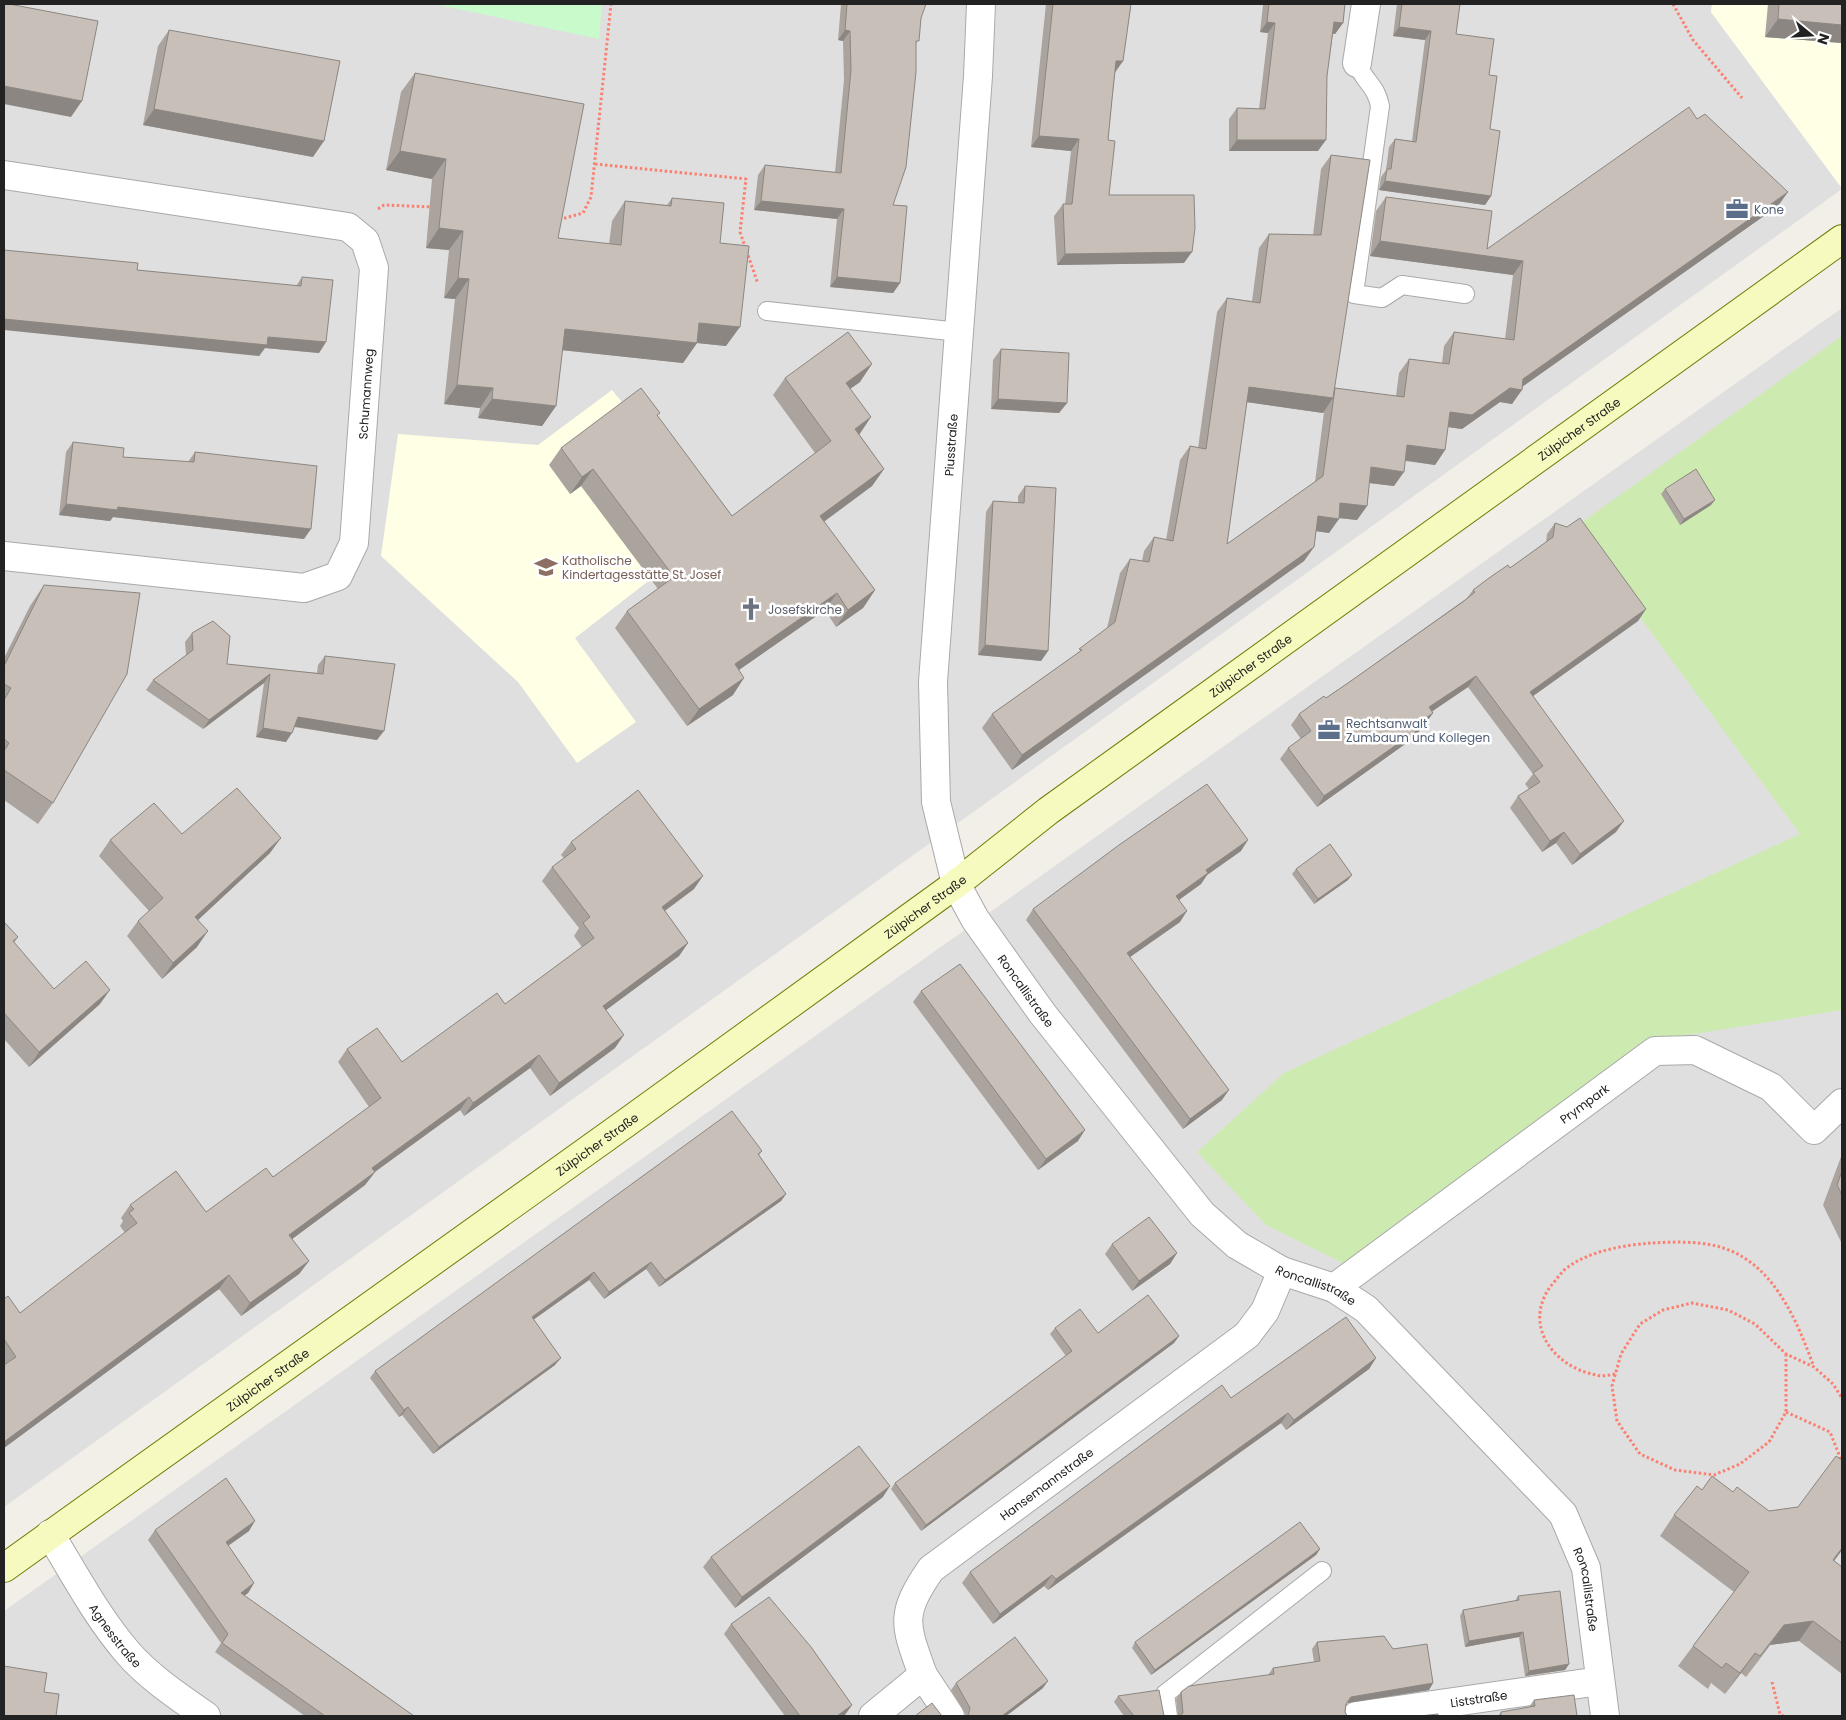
<svg xmlns="http://www.w3.org/2000/svg" width="1846" height="1720" font-family="Poppins,sans-serif">
  <style>
    .residential { fill: #e0dfdf }
    .education { fill: #ffffe5 }
    .grass { fill: #cdebb0 }
    .park { fill: #c8facc }
    .lines { fill: none; stroke-linecap: round; stroke-linejoin: round }
    .lane-casing { stroke: #a9a9a9; stroke-width: 20 }
    .street-casing { stroke: #a9a9a9; stroke-width: 30 }
    .secondary-casing { stroke: #707d05; stroke-width: 30 }
    .path { stroke: #fa8072; stroke-width: 3; stroke-dasharray: 2.5 2.5; stroke-linecap: butt }
    .lane { stroke: #fff; stroke-width: 18 }
    .street { stroke: #fff; stroke-width: 28 }
    .secondary { stroke: #f7fabf; stroke-width: 28 }
    .wall { fill: #aba49e; fill-rule: evenodd }
    .shaded-wall { fill: #8b8681 }
    .building { fill: #c7bfb8; stroke: #8b8681 }
    .labels { text-anchor: middle; dominant-baseline: central; stroke-width: 5; stroke-linejoin: round; paint-order: stroke }
    .service-label { font-size: 12px; fill: #4e5e75; stroke: #fff; text-anchor: start }
    .street-label { font-size: 12px; fill: #222; stroke: #fff }
    .education-label { font-size: 12px; fill: #785e54; stroke: #fff; text-anchor: start }
    .worship-label { font-size: 12px; fill: #5b616d; stroke: #fff; text-anchor: start }
  </style>
  <rect width="100%" height="100%" fill="#f2efe9"/>
  <path class="residential" d="M4,4H1712L1711,12L1842,189L4,1507Z
    M1842,308V1716H4V1611Z"/>
  <path class="education" d="M1712,4H1842V188L1711,12Z
    M612,390L626,407L662,594L651,579L575,638L636,722L577,763L518,682L381,556L398,434L538,445Z"/>
  <path class="grass" d="M1842,336V1010L1657,1040L1355,1269L1266,1225L1197,1152L1284,1073L1800,834L1574,528Z"/>
  <path class="park" d="M434,4H602L599,39Z"/>
  <g class="lines">
    <defs>
      <path id="lane" d="M1357,63C1364,82 1376,85 1380,106L1354,294L1382,298L1402,285L1465,294
        M767,311L959,332
        M1168,1716L1165,1694L1322,1571"/>
      <g id="street">
        <path id="s1" d="M981,4L978,76L933,682L936,802L956,884L975,919L1042,1013L1202,1214L1237,1245L1282,1271L1334,1288L1366,1309L1563,1514L1586,1568L1605,1716"/>
        <path d="M1357,63L1366,4"/>
        <path d="M4,175L348,227L365,241L374,268L354,543L338,576L304,588L4,556"/>
        <path id="s2" d="M1334,1288L1655,1051L1695,1050L1771,1087L1814,1130L1842,1103"/>
        <path id="s3" d="M50,1534C75,1575 97,1617 128,1653C150,1678 179,1697 206,1716"/>
        <path d="M923,1675L950,1716"/>
        <path id="s4" d="M873,1716L923,1675C905,1625 899,1615 931,1569L1247,1335L1265,1311L1282,1271"/>
        <path id="s5" d="M1356,1716L1600,1681"/>
      </g>
      <g id="secondary">
        <path id="s6" d="M4,1568L626,1123L956,884L1048,811L1148,739L1842,239"/>
      </g>
    </defs>
    <use href="#lane" class="lane-casing"/>
    <use href="#street" class="street-casing"/>
    <use href="#secondary" class="secondary-casing"/>
    <path class="path" d="M1673,4L1693,40L1742,98
      M595,164L746,179L740,232L758,284
      M378,209L384,205L433,207
      M559,217L565,218L583,213L591,197L611,4
      M1786,1354V1412L1769,1442L1740,1464L1714,1475L1675,1470L1640,1454L1617,1421L1612,1386L1621,1354L1640,1324L1663,1310L1692,1303L1728,1310L1755,1324L1786,1354L1814,1367L1833,1384L1842,1398
      M1615,1374C1609,1375 1602,1377 1596,1375C1550,1366 1520,1320 1555,1281C1559,1276 1563,1270 1568,1267C1590,1251 1624,1245 1651,1243C1671,1242 1693,1241 1712,1245C1771,1257 1795,1316 1814,1367
      M1786,1412L1830,1432L1842,1462
      M1772,1682L1780,1714L1783,1716"/>
    <use href="#lane" class="lane"/>
    <use href="#street" class="street"/>
    <use href="#secondary" class="secondary"/>
  </g>
  <path class="wall" d="M841,4H926L921,18L916,45L893,205L900,283L893,293L830,287L837,219L754,210L758,175L765,165L835,172L844,80L843,41L838,40Z
    M1046,4H1131L1123,61L1115,73L1108,140L1109,195L1184,263L1057,265L1054,216L1063,204H1065L1071,151L1031,147Z
    M1259,4H1345L1343,23L1335,34L1333,33L1327,76L1318,151H1229V119L1237,108L1259,109L1268,33L1260,32L1263,5Z
    M1397,4H1460L1456,34L1489,75L1491,196L1485,205L1379,190L1381,177L1386,170L1389,147L1395,139L1412,141L1425,40L1393,36Z
    M1768,4H1842V43L1765,37Z
    M169,30L313,157L143,125L158,46Z
    M415,73L558,238L609,244L612,221L625,201L667,205L672,198L720,243L726,346L697,343L683,363L562,350L556,406L542,426L478,418L480,408L444,404L455,299L444,298L449,250L426,248L432,179L386,170L401,92Z
    M1697,119L1778,206L1522,387L1512,404L1500,402L1462,429L1448,427L1445,450L1435,465L1405,461L1394,486L1369,483L1367,506L1357,520L1339,518L1329,533L1316,531L1314,547L1304,561L1012,770L982,728L992,714L1075,655L1107,628L1120,573L1130,559L1142,561L1144,551L1154,537L1166,540L1180,460L1190,446L1198,448L1217,312L1227,298L1252,301L1259,248L1269,234L1313,235L1321,169L1331,155L1335,388L1396,396L1399,373L1409,359L1442,363L1444,346L1454,332L1505,339L1513,275L1370,256L1376,211L1386,197L1487,249ZM1247,402L1323,413L1324,412L1315,482L1227,544Z
    M137,270L296,286L302,277L326,342L319,353L265,348L259,356Z
    M1001,349L1067,403L1059,413L991,409L993,360Z
    M785,378L860,382L850,389L859,434L884,469L872,486L824,522L875,590L863,608L836,627L825,610L739,670L733,695L687,726L615,628L627,611L658,589L581,486L570,494L549,465L561,448L657,416L732,516L815,453L773,395Z
    M73,442L123,457L188,462L195,452L304,539L113,517L110,521L59,515L66,452Z
    M1025,486L1048,651L1041,661L978,655L986,512L993,501L1018,503V496Z
    M1665,489L1711,505L1680,525L1661,494Z
    M1555,523L1646,609L1638,621L1533,696L1616,832L1572,865L1556,843L1542,852L1510,808L1518,796L1529,789L1525,784L1533,774L1468,687L1432,711L1433,713L1415,737L1317,807L1280,759L1288,748L1301,739L1291,725L1299,714L1326,698L1348,683L1467,598L1473,590L1510,568L1546,542L1547,534Z
    M44,585L53,803L38,824L4,800V658L30,606Z
    M192,633L227,664L317,673L318,665L325,656L377,740L294,727L286,742L256,737L264,683L203,729L146,690L153,680L186,655L185,642Z
    M182,834L270,853L198,920L197,947L162,979L127,936L138,921L149,911L99,856L110,840Z
    M571,842L694,889L665,911L688,943L679,956L606,1010L615,1048L550,1096L530,1068L464,1116L460,1110L375,1172L365,1185L292,1239L309,1261L299,1274L241,1316L219,1289L4,1448V1299L20,1313L125,1233L120,1226L123,1221L121,1218L130,1205L206,1212L273,1177L369,1107L338,1062L347,1049L402,1062L505,1004L582,947L574,936L579,928L542,881L552,867L564,858L561,855Z
    M1241,851L1207,875L1201,884L1179,900L1180,922L1130,957L1222,1100L1183,1129L1026,920L1033,909Z
    M1296,869L1348,880L1314,904L1292,874Z
    M4,922L18,937L14,943L54,989L100,1004L29,1067L4,1039Z
    M921,991L1078,1141L1038,1170L913,1002Z
    M762,1151L759,1155L786,1194L781,1201L659,1287L646,1269L604,1299L589,1280L533,1320L555,1365L433,1454L402,1415L399,1417L370,1378L375,1371Z
    M1842,1154V1244L1823,1205Z
    M1112,1244L1177,1253L1170,1264L1132,1291L1105,1254Z
    M1055,1328L1098,1333L1179,1336L1174,1343L921,1531L891,1489L895,1483L1066,1356L1050,1334Z
    M1376,1358L1369,1369L1286,1430L1281,1423L1048,1590L1044,1586L993,1624L962,1583L970,1572L1231,1398Z
    M1842,1460V1550L1834,1561L1842,1567V1674L1799,1641L1770,1645L1746,1677L1741,1673L1725,1694L1711,1683L1708,1689L1678,1666L1693,1646L1734,1592L1660,1536L1674,1515L1702,1490L1733,1492L1769,1511L1798,1507Z
    M883,1497L735,1608L703,1567L711,1557Z
    M155,1530L249,1531L228,1546L254,1583L248,1593L244,1596L414,1716H305L215,1652L221,1643L148,1540Z
    M1320,1549L1316,1555L1151,1675L1132,1648L1135,1642Z
    M1518,1596L1569,1664L1565,1670L1525,1676L1519,1637L1465,1647L1460,1616L1463,1610L1515,1601Z
    M731,1624L852,1705L844,1716H785L724,1634Z
    M1317,1642L1393,1649L1433,1683L1429,1690L1347,1703L1345,1712L1347,1716H1178L1176,1699L1181,1692L1268,1675L1273,1668L1314,1662L1312,1649Z
    M956,1683L1043,1688L1006,1716H965L966,1715L951,1690Z
    M1118,1696L1164,1716H1166H1124L1114,1702Z
    M1534,1700L1577,1716H1498L1501,1712L1529,1707Z"/>
  <path class="shaded-wall" d="M1778,19L1842,25V43L1765,37Z
    M1267,22L1275,23L1268,33L1260,32Z
    M1334,22L1343,23L1335,34L1327,33Z
    M1399,27L1431,31L1425,40L1393,36Z
    M845,30L850,31L843,41L838,40Z
    M1116,61H1123L1114,73Z
    M4,86L82,101L71,117L4,104Z
    M154,109L324,141L313,157L143,125Z
    M1039,136L1079,139L1071,151L1031,147Z
    M1237,140H1326L1318,151H1229Z
    M400,151L446,159L432,179L386,170Z
    M1385,181L1491,196L1485,205L1379,190Z
    M1788,192L1778,206L1519,389L1522,390L1512,404L1500,402L1462,429L1440,426L1450,412L1523,379Z
    M761,201L844,209L837,219L754,210Z
    M439,228L463,231L449,250L426,248Z
    M1380,241L1523,261L1513,275L1370,256Z
    M1192,252L1184,263L1057,265L1065,254Z
    M837,277L900,283L893,293L830,287Z
    M458,278L469,279L455,299L444,298Z
    M4,319L268,337L326,342L319,353L265,348L259,356L4,330Z
    M699,323L740,327L726,346L697,343L683,363L551,349L565,329Z
    M872,364L860,382L834,400L846,383Z
    M457,385L493,388L480,408L444,404Z
    M1249,387L1333,398L1323,413L1239,401Z
    M492,399L556,406L542,426L478,418Z
    M998,399L1067,403L1059,413L991,409Z
    M871,417L859,435L855,429Z
    M1407,445L1445,450L1435,465L1397,459Z
    M1371,467L1404,472L1394,486L1361,482Z
    M593,469L581,486L570,494L582,477Z
    M884,469L872,486L808,533L820,516Z
    M1715,500L1711,505L1680,525L1684,519Z
    M1340,503L1367,506L1357,520L1330,517Z
    M66,504L118,507L311,529L304,539L113,517L110,521L59,515Z
    M1318,516L1339,519L1329,533L1308,530Z
    M1314,547L1304,561L1012,770L1022,755Z
    M875,590L863,608L836,627L848,610Z
    M837,593L825,610L723,681L735,664Z
    M1646,609L1638,621L1522,704L1530,692Z
    M985,645L1048,651L1041,661L978,655Z
    M270,674L264,683L203,729L209,720Z
    M1476,676L1468,687L1421,719L1429,707Z
    M744,678L733,695L687,726L699,709Z
    M1433,713L1425,724L1412,733L1420,722Z
    M298,717L384,731L377,740L291,726Z
    M1423,726L1415,737L1317,807L1324,796Z
    M263,728L292,733L286,742L256,737Z
    M1624,821L1616,832L1572,865L1580,854Z
    M1564,832L1556,843L1542,852L1550,841Z
    M281,838L270,853L184,933L195,917Z
    M1248,840L1241,851L1207,875L1201,884L1169,907L1176,896L1206,870Z
    M1352,875L1348,880L1314,904L1318,899Z
    M703,876L694,889L652,920L662,907Z
    M1187,911L1180,922L1120,964L1127,953Z
    M208,931L197,947L162,979L173,963Z
    M688,943L679,956L594,1019L603,1006Z
    M110,990L100,1004L29,1067L39,1052Z
    M624,1035L615,1048L550,1096L559,1083Z
    M539,1055L530,1068L464,1116L473,1103Z
    M1229,1090L1222,1100L1183,1129L1190,1119Z
    M469,1097L460,1110L362,1181L372,1168Z
    M1085,1130L1078,1141L1038,1170L1046,1159Z
    M375,1172L365,1185L280,1248L289,1235Z
    M786,1194L781,1201L659,1287L665,1280Z
    M1177,1253L1170,1264L1132,1291L1139,1281Z
    M309,1261L299,1274L241,1316L250,1303Z
    M651,1262L646,1269L604,1299L609,1292Z
    M594,1272L589,1280L526,1325L532,1317Z
    M229,1275L219,1289L4,1448V1442Z
    M1179,1336L1174,1343L921,1531L926,1525Z
    M561,1358L555,1365L433,1454L439,1447Z
    M1376,1358L1369,1369L1286,1430L1294,1420Z
    M408,1407L402,1415L399,1417L404,1410Z
    M1288,1413L1281,1423L1048,1590L1056,1579Z
    M890,1486L883,1497L735,1608L742,1597Z
    M255,1521L249,1531L219,1552L226,1542Z
    M1842,1548V1550L1819,1581L1833,1560Z
    M1320,1549L1316,1555L1151,1675L1155,1670Z
    M1052,1575L1044,1586L993,1624L1000,1614Z
    M254,1583L248,1593L234,1603L241,1593Z
    M1813,1621L1799,1641L1770,1645L1746,1677L1784,1625Z
    M1523,1632L1519,1637L1465,1647L1469,1641Z
    M1755,1653L1741,1673L1725,1694L1740,1673Z
    M1569,1664L1565,1670L1525,1676L1529,1671Z
    M1048,1681L1043,1688L1006,1716H1002Z
    M1433,1683L1429,1690L1347,1703L1351,1697Z
    M852,1705L844,1716H837Z"/>
  <path class="building" d="M4,4H9L98,21L82,101L4,86Z
    M847,4H926L921,18L919,41H916V72L906,167L893,205L907,206L900,283L837,277L844,209L761,201L765,165L841,173L851,70L850,31L845,30Z
    M1053,4H1131L1123,61H1116L1112,99L1108,140L1115,141L1109,195H1194L1195,228L1192,252L1065,254L1063,204H1072L1079,139L1039,136Z
    M1269,4H1345L1343,23L1334,22L1327,76L1326,140H1237V108L1265,109L1275,23L1267,22Z
    M1402,4H1460L1456,34L1494,39L1489,75L1497,76L1490,129L1500,131L1491,196L1385,181L1387,169H1391L1395,139L1416,142L1431,31L1399,27Z
    M1779,4H1842V25L1778,19Z
    M169,30L340,61L324,141L154,109Z
    M415,73L584,104L558,238L621,245L625,201L671,206L672,198L724,203L720,243L749,246L740,327L699,323L697,343L565,329L556,406L492,399L493,388L457,385L469,279L458,278L463,231L439,228L446,159L400,151Z
    M1689,107L1697,119L1705,114L1788,192L1523,379L1522,390L1510,388L1472,415L1450,412L1445,450L1407,445L1404,472L1371,467L1367,506L1340,503L1339,519L1318,516L1314,547L1022,755L992,714L1082,650L1079,649L1115,622L1130,559L1149,562L1154,537L1173,541L1190,446L1206,449L1227,298L1260,303L1269,234L1321,235L1331,155L1370,160L1333,398L1249,387L1227,544L1323,476L1335,388L1404,397L1409,359L1449,364L1454,332L1514,340L1523,261L1380,241L1386,197L1492,211L1487,249Z
    M4,250L138,263L137,270L301,286L302,277L333,280L326,342L268,337L267,345L4,319Z
    M848,332L872,364L846,383L871,417L855,429L884,469L820,516L875,590L848,610L837,593L735,664L744,678L699,709L627,611L674,577L593,469L582,477L561,448L641,388L660,413L657,415L732,516L831,441L785,378Z
    M1001,349L1069,353L1067,403L998,399Z
    M73,442L124,448L123,457L194,462L195,452L317,466L311,529L118,507L117,510L66,504Z
    M1696,469L1715,500L1684,519L1665,489Z
    M1025,486L1056,488L1048,651L985,645L993,501L1024,503Z
    M1580,518L1646,609L1530,692L1624,821L1580,854L1564,832L1550,841L1518,796L1540,782L1533,773L1543,766L1476,676L1429,707L1433,713L1420,722L1423,726L1324,796L1288,748L1311,731L1299,714L1324,696L1326,698L1348,683L1464,601L1475,592L1473,590L1489,578L1508,565L1510,568L1553,537L1555,523L1567,527Z
    M44,585L140,593L127,674L53,803L4,770V751L9,743L4,739V700L11,688L4,684V666Z
    M213,621L230,636L227,664L323,674L325,656L395,664L384,731L298,717L292,733L263,728L270,674L209,720L153,680L193,650L192,633Z
    M1207,784L1248,840L1206,870L1208,873L1176,896L1187,911L1127,953L1229,1090L1190,1119L1033,909L1119,845Z
    M237,788L281,838L195,917L208,931L173,963L138,921L163,898L110,840L154,803L182,834Z
    M638,790L703,876L662,907L688,943L603,1006L624,1035L559,1083L539,1055L473,1103L469,1097L372,1168L375,1172L289,1235L309,1261L250,1303L229,1275L4,1442V1365L16,1357L4,1339V1299L8,1296L20,1313L137,1223L129,1213L134,1209L130,1205L176,1171L206,1212L266,1168L273,1177L381,1098L347,1049L377,1028L402,1062L497,993L505,1004L594,938L583,923L590,917L552,867L576,849L571,842Z
    M1330,844L1352,875L1318,899L1296,869Z
    M4,922L18,937L13,941L54,989L86,961L110,990L39,1052L4,1013Z
    M960,964L1085,1130L1046,1159L921,991Z
    M732,1111L762,1151L758,1154L786,1194L665,1280L651,1262L609,1292L594,1272L532,1317L561,1358L439,1447L408,1407L404,1410L375,1371Z
    M1842,1171V1195L1837,1185Z
    M1149,1217L1177,1253L1139,1281L1112,1244Z
    M1148,1295L1179,1336L926,1525L895,1483L1072,1351L1055,1328L1080,1309L1098,1333Z
    M1346,1317L1376,1358L1294,1420L1288,1413L1056,1579L1052,1575L1000,1614L970,1572L1222,1385L1231,1398Z
    M859,1446L890,1486L742,1597L711,1557Z
    M1836,1456L1842,1460V1548L1833,1560L1842,1567V1643L1813,1621L1784,1625L1760,1656L1755,1653L1740,1673L1726,1663L1722,1668L1693,1646L1749,1572L1674,1515L1697,1486L1702,1490L1712,1476L1733,1492L1737,1487L1769,1511L1798,1507Z
    M226,1478L255,1521L226,1542L254,1583L241,1593L414,1716H325L222,1643L228,1634L155,1530Z
    M1300,1522L1320,1549L1155,1670L1135,1642Z
    M1560,1591L1569,1664L1529,1671L1523,1632L1469,1641L1463,1610L1519,1600L1518,1596Z
    M769,1597L811,1647L852,1705L837,1716H800L731,1624Z
    M1384,1636L1393,1649L1427,1644L1433,1683L1351,1697L1346,1704L1345,1712L1347,1716H1179L1183,1713L1181,1692L1189,1686L1274,1674L1273,1668L1320,1661L1317,1642Z
    M1015,1637L1048,1681L1002,1716H968L970,1708L956,1683Z
    M4,1666L47,1673L44,1692L59,1694L56,1716H4Z
    M1159,1690L1164,1716H1166H1134L1118,1696Z
    M1574,1695L1577,1716H1501V1712L1535,1706L1534,1700Z
    M932,1703L942,1716H915Z
    M1438,1714V1716H1420Z"/>
  <defs>
    <symbol id="office-bare" viewBox="-9 -9 18 18"><path d="M-6-3h4V-5.5h4V-3h4V5H-6ZM-1-4.5V-3h2v-1.5ZM-6 0V1H6V0Z" fill="#5c6f8a" stroke="#fff" stroke-width="2.5" paint-order="stroke"/></symbol>
    <symbol id="school-bare" viewBox="-9 -9 18 18"><path d="M0-5L7-2L0 1L-7-2ZM-4 1L0 2.5L4 1V4Q0 6-4 4Z" fill="#8d6e63" stroke="#fff" stroke-width="2.5" paint-order="stroke"/></symbol>
    <symbol id="church-bare" viewBox="-9 -9 18 18"><path d="M-1.2-6h2.4v3.5h3.3v2.4h-3.3V6h-2.4V-.1h-3.3v-2.4h3.3Z" fill="#6b7280" stroke="#fff" stroke-width="2.5" paint-order="stroke"/></symbol>
  </defs>
  <g fill-rule="evenodd">
    <use href="#office-bare" x="1721" y="193" width="32" height="32"/>
    <use href="#school-bare" x="530" y="551" width="32" height="32"/>
    <use href="#church-bare" x="735" y="593" width="32" height="32"/>
    <use href="#office-bare" x="1313" y="714" width="32" height="32"/>
  </g>
  <g class="labels">
    <g class="service-label">
      <text x="1754" y="209">Kone</text>
      <text x="1346" y="723">Rechtsanwalt<tspan x="1346" dy="14">Zumbaum und Kollegen</tspan></text>
    </g>
    <g class="street-label">
      <text transform="translate(366 394) rotate(-86)">Schumannweg</text>
      <text stroke="none"><textPath href="#s6" startOffset="1944">Zülpicher Straße</textPath></text>
      <text transform="translate(951 445) rotate(-86)">Piusstraße</text>
      <text stroke="none"><textPath href="#s6" startOffset="1539">Zülpicher Straße</textPath></text>
      <text stroke="none"><textPath href="#s6" startOffset="1134">Zülpicher Straße</textPath></text>
      <text stroke="none"><textPath href="#s1" startOffset="1012">Roncallistraße</textPath></text>
      <text stroke="none"><textPath href="#s2" startOffset="311">Prympark</textPath></text>
      <text stroke="none"><textPath href="#s6" startOffset="729">Zülpicher Straße</textPath></text>
      <text stroke="none"><textPath href="#s1" startOffset="1432">Roncallistraße</textPath></text>
      <text stroke="none"><textPath href="#s6" startOffset="324">Zülpicher Straße</textPath></text>
      <text stroke="none"><textPath href="#s4" startOffset="322">Hansemannstraße</textPath></text>
      <text stroke="none"><textPath href="#s1" startOffset="1852">Roncallistraße</textPath></text>
      <text stroke="none"><textPath href="#s3" startOffset="121">Agnesstraße</textPath></text>
      <text stroke="none"><textPath href="#s5" startOffset="124">Liststraße</textPath></text>
    </g>
    <g class="education-label">
      <text x="562" y="560">Katholische<tspan x="562" dy="14">Kindertagesstätte St. Josef</tspan></text>
    </g>
    <g class="worship-label">
      <text x="768" y="609">Josefskirche</text>
    </g>
  </g>
  <rect width="1846" height="1720" fill="none" stroke="#222222" stroke-width="10"/>
  <g transform="translate(1811 35) rotate(108)" stroke="#ffffff" stroke-width="4" paint-order="stroke">
  <path d="M0-4L9 19L0 12L-9 19Z" fill="#222222"/>
  <text y="-8" font-size="14" font-weight="bold" text-anchor="middle" fill="#222222">N</text>
  </g>
</svg>
